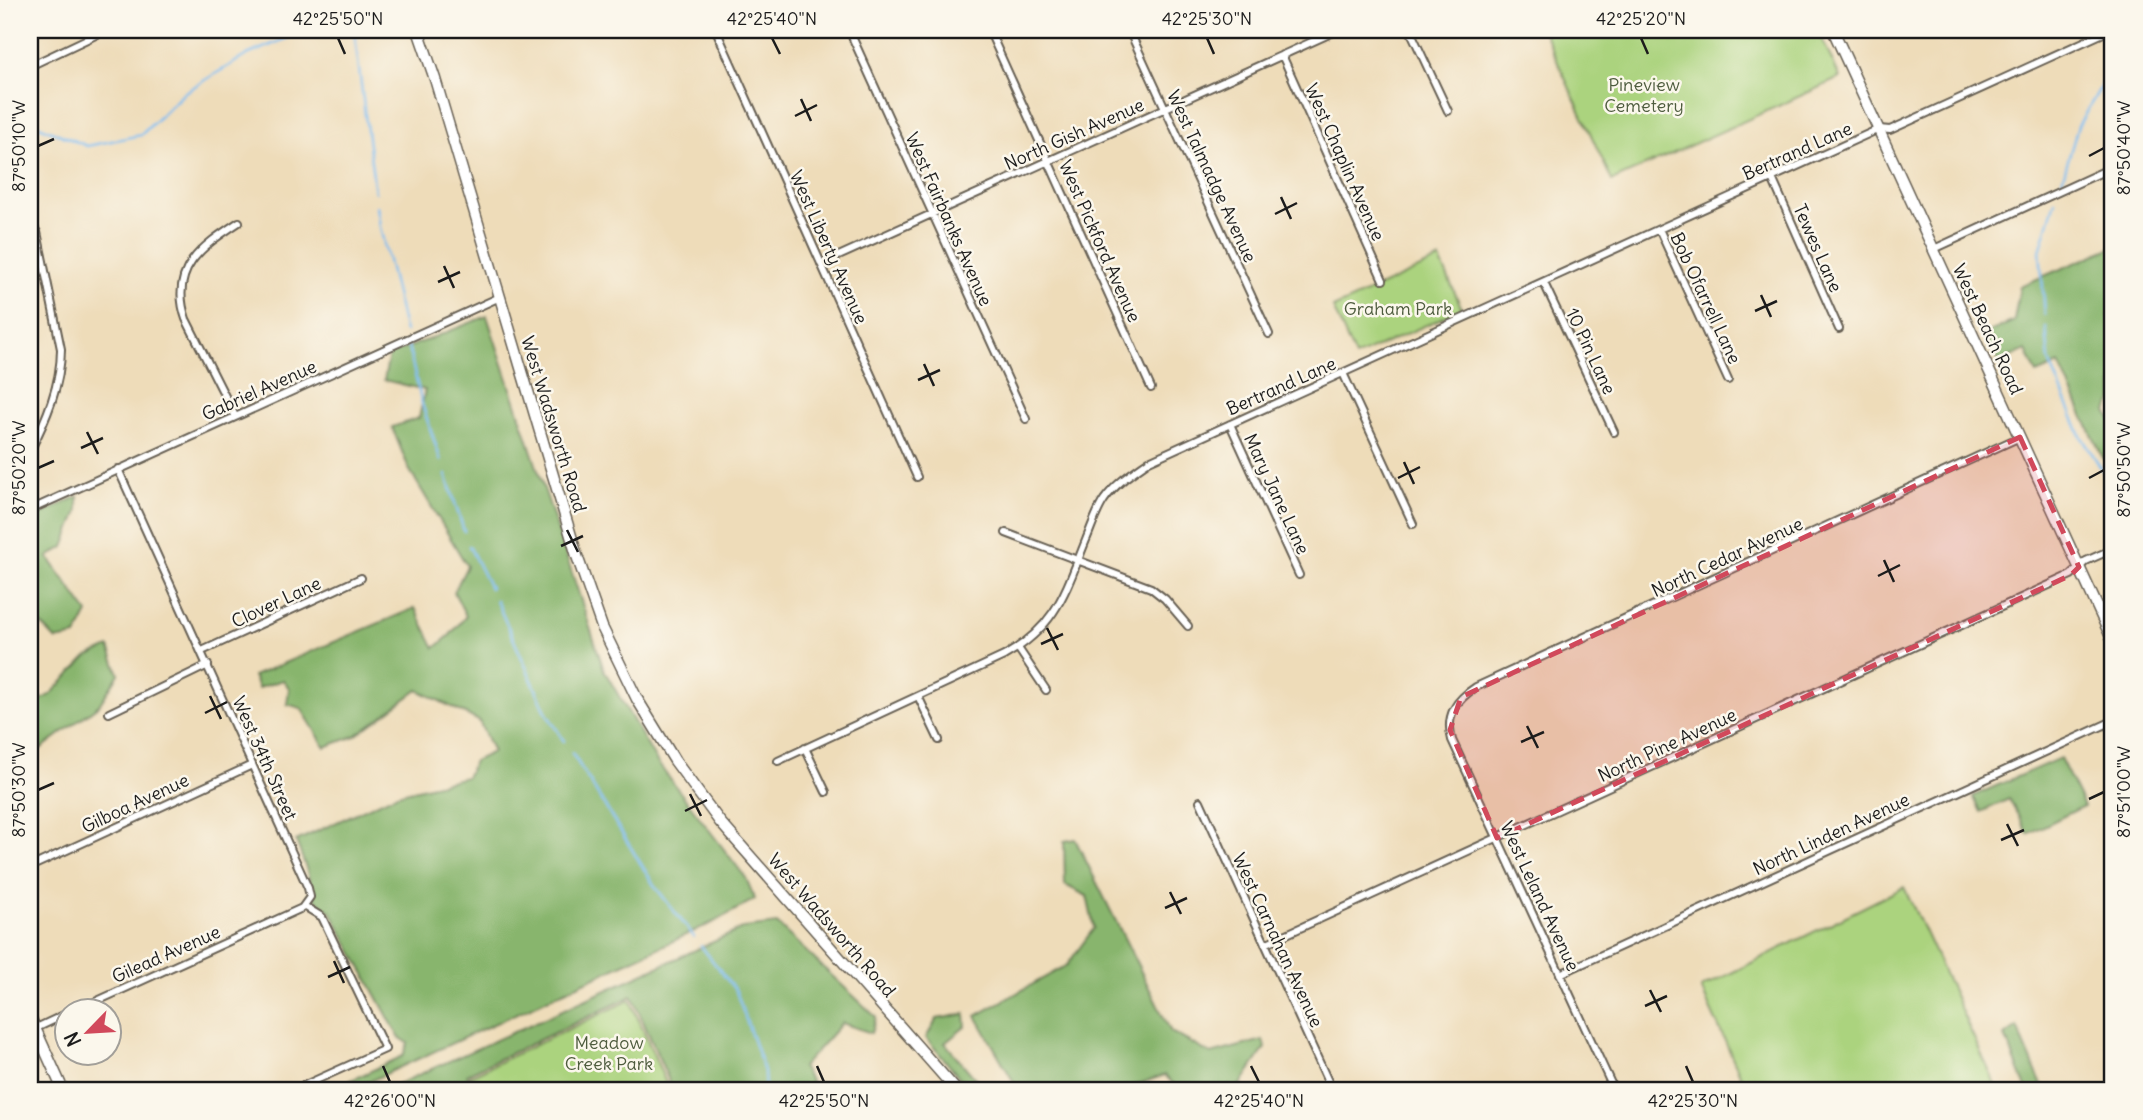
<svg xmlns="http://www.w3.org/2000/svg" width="2143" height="1120" font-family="Delius,sans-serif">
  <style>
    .green { fill: #abd37e; stroke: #64784d; stroke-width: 2 }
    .forest { fill: #88b56d; stroke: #526844; stroke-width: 2 }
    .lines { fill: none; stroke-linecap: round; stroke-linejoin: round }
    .stream { stroke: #7bbcf0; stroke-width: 2.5 }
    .street-casing { stroke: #665f53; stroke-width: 10 }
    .secondary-casing { stroke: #665f53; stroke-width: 13 }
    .street { stroke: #fff; stroke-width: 6 }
    .secondary { stroke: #fff; stroke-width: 10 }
    .marked { fill: #d1495b; fill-opacity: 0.2; stroke: #d1495b; stroke-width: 5; stroke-dasharray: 14 9; stroke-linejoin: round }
    .ticks { fill: none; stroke: #1c1c1c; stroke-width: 2.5 }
    .labels { text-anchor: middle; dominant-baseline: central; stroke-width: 5; stroke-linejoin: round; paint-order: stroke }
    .park-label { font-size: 18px; fill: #4e5c3e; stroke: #fbf7ec }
    .street-label { font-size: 18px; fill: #1c1c1c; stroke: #fbf7ec }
    .neatline { fill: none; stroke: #1c1c1c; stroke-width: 2.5 }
    .ticks-label { font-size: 18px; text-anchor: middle; fill: #1c1c1c }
  </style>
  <rect width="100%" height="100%" fill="#fbf7ec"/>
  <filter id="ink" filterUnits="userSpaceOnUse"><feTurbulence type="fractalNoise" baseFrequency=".0143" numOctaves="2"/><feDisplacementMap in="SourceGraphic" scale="14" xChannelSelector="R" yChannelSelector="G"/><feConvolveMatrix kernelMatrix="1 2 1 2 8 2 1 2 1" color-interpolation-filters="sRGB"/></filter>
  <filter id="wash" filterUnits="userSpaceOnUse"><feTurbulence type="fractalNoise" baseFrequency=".00686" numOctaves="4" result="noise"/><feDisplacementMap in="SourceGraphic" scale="28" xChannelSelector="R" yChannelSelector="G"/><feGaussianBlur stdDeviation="1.57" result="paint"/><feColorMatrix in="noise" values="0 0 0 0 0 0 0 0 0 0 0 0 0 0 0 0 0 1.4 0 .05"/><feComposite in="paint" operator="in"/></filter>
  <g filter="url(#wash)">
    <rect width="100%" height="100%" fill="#eedcb9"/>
    <path class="green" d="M1543,30H1818L1840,78L1612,181Z
      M1440,259L1462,309L1355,357L1333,308Z
      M1904,887L1998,1090H1747L1701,988Z
      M630,1000L669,1090H476L470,1076Z"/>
    <path class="forest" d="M2113,247V313L2109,315L2113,325V400L2107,411L2113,423V454L2103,458L2059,364L2037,374L2026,350L1999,362L1983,335L2014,321L2020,286Z
      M487,316L604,670L657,762L746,878L755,899L714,922L351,1090H330L403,1056L408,1043L399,1037L331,912L314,898L306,868L296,841L397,794L466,777L474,761L493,752L479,721L418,690L355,736L325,747L301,708L287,704L289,688L283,680L258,688L253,676L415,608L435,648L450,635L466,616L454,592L467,566L409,469L392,427L419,418L425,390L384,380L389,355Z
      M78,496V511L64,547L48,557L88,613L76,636L56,640L45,628L30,616V520Z
      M109,647L119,674L99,705L30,757V706L51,694L87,657Z
      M2060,758L2084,806L2028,834L2009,799L1981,812L1973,796Z
      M1075,839L1171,1032L1211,1054L1263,1040L1265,1048L1237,1090H1179L1165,1075L1121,1090H1008L1016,1086L976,1016L1067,965L1094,928L1087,896L1065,885L1064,841Z
      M777,924L876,1017L871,1033L842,1023L802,1067L816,1090H673L632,996L467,1074L473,1090H385L744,928Z
      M965,1014L966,1026L945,1043L985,1090H970L926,1038L937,1019Z
      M2017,1027L2044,1090H2027L2005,1036Z"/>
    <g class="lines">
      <path class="stream" d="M354,30L375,192
        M30,122L87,146L141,135L185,92L247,55L306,30
        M2061,184L2078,126L2113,66
        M377,206L380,227L405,332
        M2045,315L2040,251L2055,201
        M2046,327L2049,361L2081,436L2113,487
        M408,346L422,404L441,461
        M446,475L464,531
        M469,546L490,588
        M496,600L547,714L564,741
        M572,753L654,885L694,937
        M701,946L736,991L764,1071L765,1090"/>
    </g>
  </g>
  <g filter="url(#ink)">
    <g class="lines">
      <defs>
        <path id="street" d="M716,30L917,477
          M849,30L1026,419
          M989,30L1151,388
          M1129,30L1269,334
          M1410,30L1448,111
          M1282,55L1383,280
          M30,66L106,30
          M1772,178L1839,329
          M30,224L37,232L61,349C61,385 46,420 30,451
          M1659,229L1728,380
          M1934,249L2113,167
          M821,264L1338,30
          M1544,283L1614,432
          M1343,373L1413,524
          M235,416L186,319C169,269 201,247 239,222
          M1230,424L1299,575
          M30,510L500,297
          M1006,533L1151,588L1165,599L1188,626
          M1018,648L1046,690
          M202,651L361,578
          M918,696L939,740
          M109,713L208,665
          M805,748L826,792
          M778,761L1004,656C1057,626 1065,592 1086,540C1092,526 1096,512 1104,500C1116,483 1132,473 1149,461L1879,129L1890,130L2110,30
          M1200,801L1332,1090
          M30,867L252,765
          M1265,944L2071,575L2086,561L2113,549
          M1560,974L2113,721
          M73,1012L302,908L310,897L308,888L118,469
          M30,1031L66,1014
          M294,1090L385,1049L322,917L304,906
          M1614,1090L1452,740C1445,715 1456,700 1476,687L2020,437"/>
        <path id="secondary" d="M418,30L435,79L577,556L602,627L637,699L675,761L720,822L956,1090
          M1833,30L2113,641
          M30,1017L63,1090"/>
      </defs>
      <use href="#street" class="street-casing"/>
      <use href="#secondary" class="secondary-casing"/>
      <use href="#street" class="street"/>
      <use href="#secondary" class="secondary"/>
    </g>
  </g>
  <path class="marked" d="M2020,437L2079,567L2071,575L1497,838L1450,730L1461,697Z"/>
  <path class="ticks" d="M338,38L345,54M772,38L780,54M1207,38L1214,54M1641,38L1648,54M801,99L811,121M795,116L817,105M38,146L54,139M2089,156L2104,148M1281,197L1291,219M1275,214L1297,203M444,266L454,288M438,282L460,272M1761,295L1771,317M1755,311L1777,301M924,364L934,386M918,380L940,370M87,432L98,454M81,448L103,438M1404,462L1414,484M38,468L54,461M1398,478L1420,467M2089,478L2104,470M567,530L578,552M561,546L583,536M1884,560L1894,582M1878,576L1900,565M1047,628L1058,650M1041,644L1063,634M210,696L221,719M205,713L227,702M1527,726L1538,748M1521,742L1544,732M38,790L54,783M690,794L701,816M2089,799L2104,792M685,811L707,800M2007,824L2018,846M2001,840L2024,830M1170,892L1181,914M1165,908L1187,898M334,961L344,983M328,977L350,967M1650,990L1661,1012M1645,1006L1667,996M383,1066L390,1082M817,1066L824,1082M1251,1066L1259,1082M1686,1066L1693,1082"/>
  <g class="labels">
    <g class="park-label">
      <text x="1644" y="84">Pineview<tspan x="1644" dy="21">Cemetery</tspan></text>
      <text x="1398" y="308">Graham Park</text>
      <text x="609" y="1042">Meadow<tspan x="609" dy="21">Creek Park</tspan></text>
    </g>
    <g class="street-label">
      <text transform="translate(1074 134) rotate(-24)">North Gish Avenue</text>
      <text transform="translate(1797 151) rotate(-24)">Bertrand Lane</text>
      <text transform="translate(1345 162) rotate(66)">West Chaplin Avenue</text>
      <text transform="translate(1212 176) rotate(65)">West Talmadge Avenue</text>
      <text transform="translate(949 219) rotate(66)">West Fairbanks Avenue</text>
      <text transform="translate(1100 241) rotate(66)">West Pickford Avenue</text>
      <text transform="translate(829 247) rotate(66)">West Liberty Avenue</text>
      <text transform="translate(1818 248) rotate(66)">Tewes Lane</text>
      <text transform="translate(1706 298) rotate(65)">Bob Ofarrell Lane</text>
      <text transform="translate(1988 329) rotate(65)">West Beach Road</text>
      <text transform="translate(1591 351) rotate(65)">10 Pin Lane</text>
      <text transform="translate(1281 386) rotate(-24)">Bertrand Lane</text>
      <text transform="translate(259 390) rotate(-24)">Gabriel Avenue</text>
      <text transform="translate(554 424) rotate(73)">West Wadsworth Road</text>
      <text transform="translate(1277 494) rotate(65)">Mary Jane Lane</text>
      <text transform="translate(1727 557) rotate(-25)">North Cedar Avenue</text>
      <text transform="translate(276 602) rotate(-25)">Clover Lane</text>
      <text transform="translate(1667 745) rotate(-25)">North Pine Avenue</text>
      <text transform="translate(265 758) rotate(66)">West 34th Street</text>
      <text transform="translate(135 803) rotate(-25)">Gilboa Avenue</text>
      <text transform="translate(1831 834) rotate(-25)">North Linden Avenue</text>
      <text transform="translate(1540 896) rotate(65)">West Leland Avenue</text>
      <text transform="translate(832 925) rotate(49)">West Wadsworth Road</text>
      <text transform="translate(1278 940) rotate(65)">West Carnahan Avenue</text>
      <text transform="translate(166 954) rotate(-24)">Gilead Avenue</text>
    </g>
  </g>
  <rect width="2143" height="1120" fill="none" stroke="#fbf7ec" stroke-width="77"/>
  <g transform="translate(88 1032) rotate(245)"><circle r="33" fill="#fbf7ec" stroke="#a29f99" stroke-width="2"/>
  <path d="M0-5L12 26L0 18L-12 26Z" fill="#d1495b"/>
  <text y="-10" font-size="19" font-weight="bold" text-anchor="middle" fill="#1c1c1c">N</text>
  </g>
  <rect x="38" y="38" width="2066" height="1044" class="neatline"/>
  <g class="ticks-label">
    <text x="338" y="25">42°25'50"N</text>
    <text x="772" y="25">42°25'40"N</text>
    <text x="1207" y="25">42°25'30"N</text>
    <text x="1641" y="25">42°25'20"N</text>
    <text transform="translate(19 146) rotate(-90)" y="6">87°50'10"W</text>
    <text transform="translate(2124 148) rotate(-90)" y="6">87°50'40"W</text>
    <text transform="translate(19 468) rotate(-90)" y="6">87°50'20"W</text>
    <text transform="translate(2124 470) rotate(-90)" y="6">87°50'50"W</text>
    <text transform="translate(19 790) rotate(-90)" y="6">87°50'30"W</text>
    <text transform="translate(2124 792) rotate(-90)" y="6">87°51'00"W</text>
    <text x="390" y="1107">42°26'00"N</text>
    <text x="824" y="1107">42°25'50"N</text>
    <text x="1259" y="1107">42°25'40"N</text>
    <text x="1693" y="1107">42°25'30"N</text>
  </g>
</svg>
